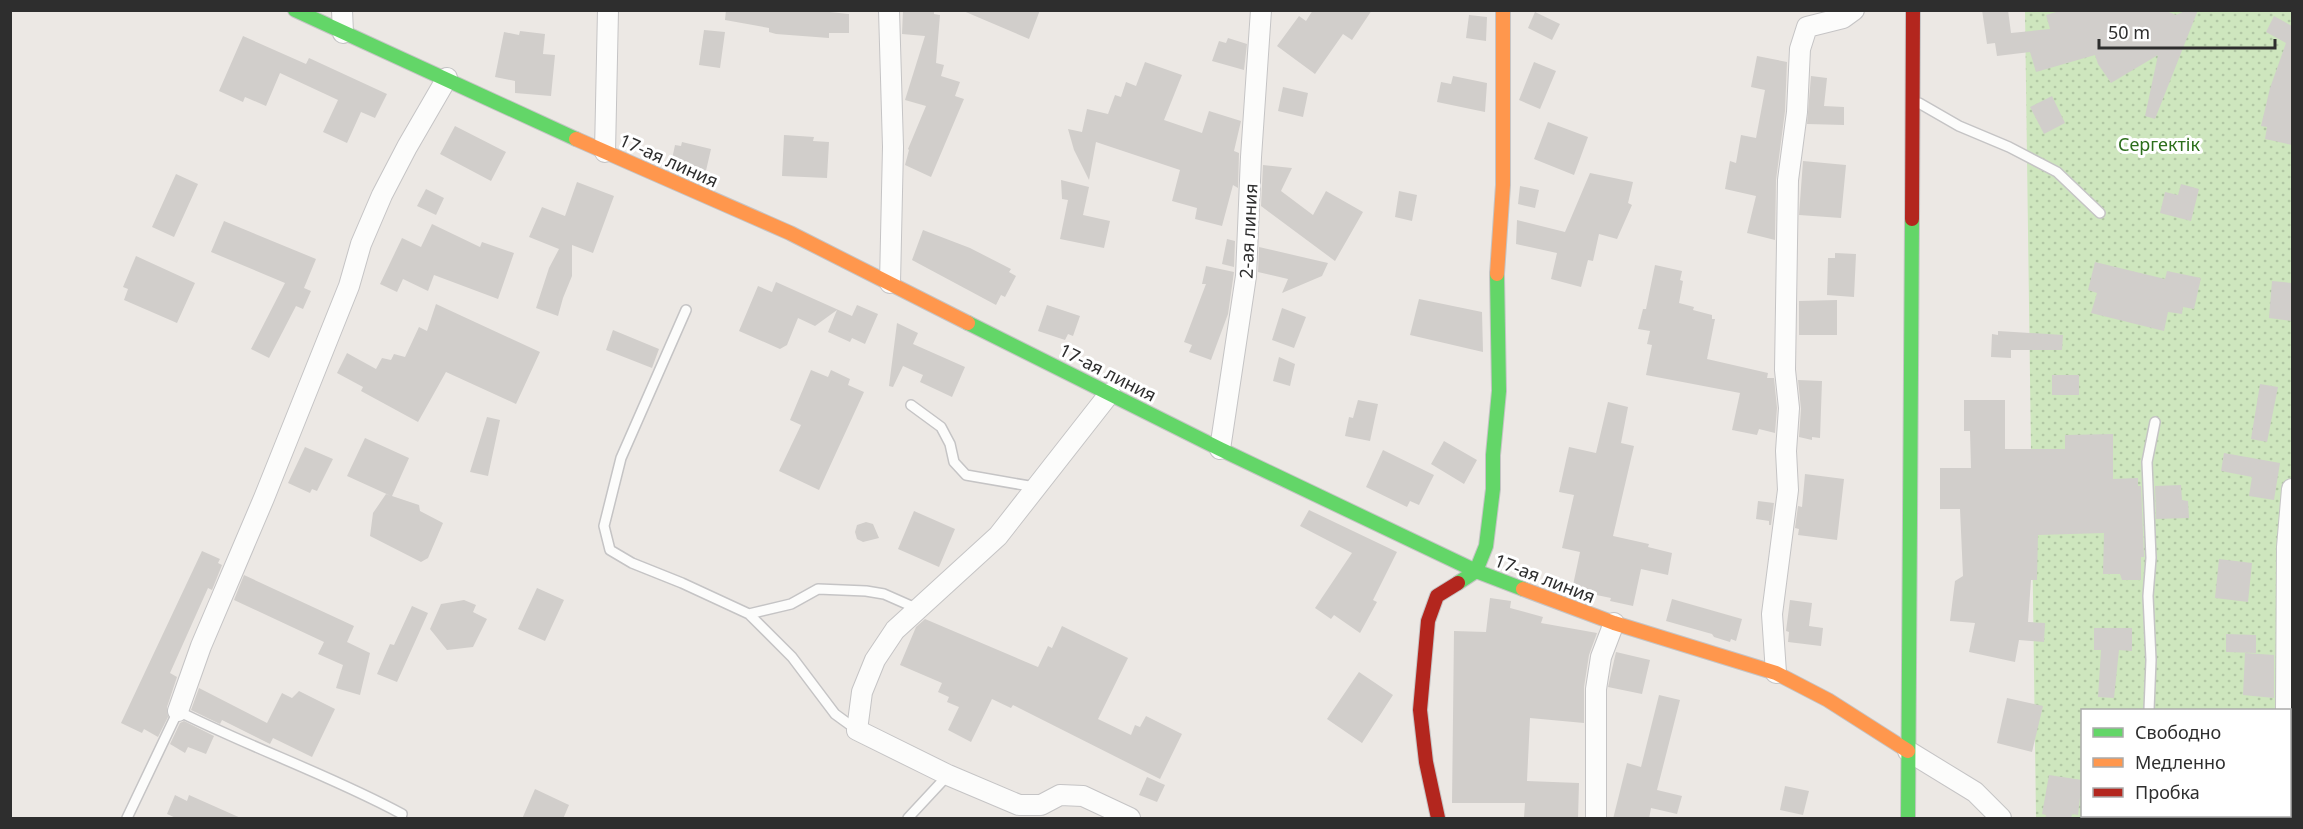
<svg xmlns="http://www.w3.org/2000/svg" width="2303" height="829" font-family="'Noto Sans',sans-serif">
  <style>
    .garden { fill: url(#garden-dots); fill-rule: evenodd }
    .building { fill: #d1cecb }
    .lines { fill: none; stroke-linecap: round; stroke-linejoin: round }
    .lane-casing { stroke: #c5c4c5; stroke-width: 12 }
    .street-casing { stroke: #c5c4c5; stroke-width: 22 }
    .fast-casing { stroke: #c5c4c5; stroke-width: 16 }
    .slow-casing { stroke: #c5c4c5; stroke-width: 16 }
    .jam-casing { stroke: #c5c4c5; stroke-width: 16 }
    .lane { stroke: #fcfcfb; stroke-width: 9 }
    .street { stroke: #fcfcfb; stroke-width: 20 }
    .fast { stroke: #63d668; stroke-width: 14 }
    .slow { stroke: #ff974d; stroke-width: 14 }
    .jam { stroke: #b3261e; stroke-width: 14 }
    .labels { text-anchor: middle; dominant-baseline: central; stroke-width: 6; stroke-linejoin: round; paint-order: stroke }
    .park-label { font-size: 18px; fill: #2c6e1b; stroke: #fff }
    .street-label { font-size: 18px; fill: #2e2e2e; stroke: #fff }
  </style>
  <defs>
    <pattern id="garden-dots" width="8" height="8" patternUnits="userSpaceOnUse" patternTransform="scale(1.5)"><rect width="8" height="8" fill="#cee6be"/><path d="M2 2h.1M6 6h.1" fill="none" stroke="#b1c6a4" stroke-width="1.8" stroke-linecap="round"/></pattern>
  </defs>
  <rect width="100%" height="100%" fill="#ece8e4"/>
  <path class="garden" d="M2025,11H2292V818H2036ZM2082,710H2290V816H2082Z"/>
  <path class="building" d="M726,10H810L849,14V33H829V38L776,34L769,32V28L725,20Z
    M903,10L934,12V14L940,15L936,63L944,65L941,76L960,82L955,96L964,99L931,177L905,165L909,150L908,149L926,106L905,100L925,36L902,34Z
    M961,10H1040L1029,39Z
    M1313,10H1372L1352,40L1343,34L1315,74L1277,46L1299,16L1306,21Z
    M1982,10H2008L2011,33L2050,29L2046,15L2063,10H2164L2176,15L2187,10H2198L2155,119L2145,116L2158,55L2111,83L2098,64L2095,55L2036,72L2030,52L1997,56L1995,43L1987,44Z
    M1535,12L1560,24L1552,40L1528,28Z
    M1469,15L1487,17L1486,41L1466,38Z
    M2274,16L2292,26V145L2265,139L2267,127L2261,126L2270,88L2286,43L2266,32Z
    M704,30L725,32L720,68L699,65Z
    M520,31L545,34L543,54L555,55L551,96L515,93V81L495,77L504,32L519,35Z
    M243,36L306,64L309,58L387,94L375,118L361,112L347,143L323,132L338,100L280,73L266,106L245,97L243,102L219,91Z
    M1228,38L1247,44L1244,70L1212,61L1219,41L1226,43Z
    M1757,56L1787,62L1785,111L1776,180L1775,240L1747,233L1756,196L1725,189L1730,161L1736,163L1741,135L1756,138L1765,90L1751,87Z
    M1145,62L1182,75L1164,120L1202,133L1209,111L1241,121L1234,151L1239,153L1238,188L1233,185L1222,226L1195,219L1197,208L1172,201L1180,170L1096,142L1089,180L1074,150L1068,129L1082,132L1087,109L1108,114L1115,95L1121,97L1126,82L1136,86Z
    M1534,62L1556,71L1540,109L1519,100Z
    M1453,76L1487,83L1485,112L1437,102L1441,82L1451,84Z
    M1811,76L1827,78L1824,106L1844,107V125L1807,124Z
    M1283,87L1308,93L1303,117L1278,111Z
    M2052,96L2065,123L2044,134L2030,107Z
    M1548,122L1588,137L1574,175L1534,159Z
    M455,126L506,152L491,181L440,154Z
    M784,135L814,137L813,141L829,142L827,178L782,176Z
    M682,142L711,149L705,175L686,170L671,164L675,145L681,146Z
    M1803,161L1846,165L1841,218L1799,215Z
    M1263,165L1292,168L1281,191L1313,215L1326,191L1363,212L1335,261L1261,206Z
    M1590,173L1633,182L1628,203L1632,205L1617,239L1599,234L1593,261L1588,260L1581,287L1551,279L1557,253L1516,244L1517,220L1565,232Z
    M176,174L198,184L174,237L152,227Z
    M1061,180L1089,187L1083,215L1110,221L1104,248L1060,239L1068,200L1062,199Z
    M577,182L614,196L593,253L572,245V276L563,298L558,316L536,308L549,268L559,249L529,237L542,207L565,216Z
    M2181,184L2199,189L2191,221L2160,213L2165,192L2178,195Z
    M1520,186L1539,190L1535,208L1518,204Z
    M426,189L444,198L436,215L417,206Z
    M1399,191L1417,195L1412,221L1395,217Z
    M224,221L316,259L304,288L311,291L303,309L296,306L269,358L251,349L285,283L211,252Z
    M432,224L480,247L482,242L514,253L498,299L434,275L428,291L403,279L397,292L380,284L402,238L421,247Z
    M923,230L970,248L1011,269L1009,272L1016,276L1005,297L1001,295L996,305L912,260Z
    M1227,239L1235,241L1234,267L1222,264Z
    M1259,247L1328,263L1322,276L1282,293L1288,279L1258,272Z
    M1835,253L1856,254L1854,297L1827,295L1828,258H1835Z
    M136,256L195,283L177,323L124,300L128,289L123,287Z
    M2095,262L2165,279L2167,271L2201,278L2194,309L2183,307L2182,314L2168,312L2164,331L2091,313L2097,293L2088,290Z
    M1655,265L1682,271L1680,280L1683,281L1679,303L1694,307L1693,310L1712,315V319H1715L1707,359L1768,373L1767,378H1774L1777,408L1775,433L1759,429L1757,435L1732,430L1740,393L1646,375L1652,345L1647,344L1650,331L1638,329L1643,309H1646Z
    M1206,266L1234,272L1228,314L1211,360L1189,352L1192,345L1184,342L1206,284H1202Z
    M2272,281L2292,283V321L2269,318Z
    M776,282L852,316L857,305L878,314L865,344L852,338L850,342L828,332L837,310L815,326L798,318L787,345L780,349L739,331L758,286L772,292Z
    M1419,299L1482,312L1483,352L1410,335Z
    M1837,300V335H1799V301Z
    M436,304L540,352L516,404L446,372L418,422L361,391L363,387L337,373L347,353L376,369L382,358L391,360L394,354L405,357L419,327L427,331Z
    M1047,305L1080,316L1073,336L1068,334L1065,340L1038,331Z
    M1282,308L1306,317L1294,348L1272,340Z
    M897,323L918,333L913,344L965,367L952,397L920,382L923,375L903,366L893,387L889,386Z
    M613,330L659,349L652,368L606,350Z
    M1998,331L2063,335L2062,350H2011V358L1991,357L1992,334L1998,335Z
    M1279,357L1295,364L1290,386L1273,381Z
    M811,370L828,377L831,370L850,379L848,385L864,392L819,490L779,471L801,425L790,420Z
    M2052,375H2079V395H2052Z
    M1798,380L1822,381L1820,438L1812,437V440L1799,437L1801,409Z
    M2260,384L2278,387L2267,442L2251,439Z
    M1358,400L1378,404L1370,441L1345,436L1349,417L1353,418Z
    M1964,400H2005V449H2065V435L2113,434V479L2138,478V486H2141L2144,557H2141V580H2122L2120,574H2103L2104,533L2038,535L2037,580H2031L2028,622L2045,623L2044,642L2019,640L2015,662L1969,652L1975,623L1950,621L1955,581L1963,576L1960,509H1940V468H1971L1970,431H1964Z
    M1608,402L1628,407L1621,443L1634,446L1613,536L1649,544L1648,547L1672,553L1668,575L1641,569L1633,606L1610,601L1611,598L1572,590L1580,552L1562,548L1574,495L1559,492L1569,447L1596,453Z
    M487,417L500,420L488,476L470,472Z
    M365,438L409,458L392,496L419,505L420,511L443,523L428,558L421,562L370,536L373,513L386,494L391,496L347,476Z
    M1444,441L1477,460L1464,484L1431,464Z
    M305,447L333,459L317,491L312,489L310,493L288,483Z
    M1383,450L1434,475L1419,505L1410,501L1407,507L1366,487Z
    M2224,453L2280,463L2274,500L2249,496L2252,477L2221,471Z
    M1805,474L1844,479L1837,540L1798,535L1799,529L1795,528L1798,506L1802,507Z
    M2181,485L2182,500L2188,501L2189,518L2156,519L2155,486Z
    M1758,501L1774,503L1771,525H1769V521L1756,519Z
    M1309,510L1397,552L1373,600L1377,602L1360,633L1334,615L1331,619L1315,608L1352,553L1300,526Z
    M914,511L955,529L939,567L898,549Z
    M866,522L873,524L879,538L863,542L857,539L855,532L857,525Z
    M202,551L220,559L218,563L222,565L212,590L208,588L170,673L177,677L167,707L168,717L158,737L144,729L142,733L121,723Z
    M2219,559L2252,563L2248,602L2215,598Z
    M244,575L354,626L347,642L370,653L360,695L336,688L343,665L318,654L324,642L234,600Z
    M537,588L564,600L545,641L518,629Z
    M1490,598L1511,601L1510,608L1543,617L1541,623L1597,633L1589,655L1584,687V723L1530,718L1527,781L1579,783L1578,819L1524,817L1525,803H1452L1454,631L1486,632Z
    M1672,599L1742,619L1736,641L1731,639L1730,642L1714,637L1712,634L1666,621Z
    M464,600L476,605L473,612L487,619L473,647L447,650L430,629L441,604Z
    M1790,600L1812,603L1809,626L1823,628L1821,646L1788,642L1789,632L1786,631Z
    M412,606L428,613L397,682L377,674L390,644L394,645Z
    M925,619L1038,667L1048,646L1052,648L1062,626L1128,658L1098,719L1131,735L1135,725L1140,727L1146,716L1182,734L1160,779L1013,705L1011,708L992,699L971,742L948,730L959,707L947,702L949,697L938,692L942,683L900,665L916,627Z
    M2094,628H2132V651L2119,650L2114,698L2098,697L2101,650H2094Z
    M2226,634L2256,635V653L2226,652Z
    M1616,652L1650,660L1642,694L1608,687Z
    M2245,653L2274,655V698L2243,695Z
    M1359,672L1393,695L1362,743L1327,719Z
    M199,688L267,723L282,693L292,698L299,691L335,709L312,757L273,738L270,744L222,720L220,724L191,710Z
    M1659,695L1680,700L1657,790L1682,796L1677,814L1651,808L1649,819H1613L1627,763L1641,767Z
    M2007,698L2043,706L2032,752L1997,743Z
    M184,721L214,736L206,754L188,747L185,753L170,744L180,723Z
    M2049,775L2082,780L2078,815L2072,814L2071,819H2045L2046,815L2042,814Z
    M1147,777L1165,785L1157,802L1139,795Z
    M1785,786L1809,791L1803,815L1780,810Z
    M535,789L569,805L563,819H522Z
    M175,795L187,801L189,795L243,819H178L167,814Z"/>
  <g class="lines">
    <defs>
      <path id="lane" d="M1919,103L1959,126L2009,147L2057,172L2100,213
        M686,310L621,458L604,526L610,550L632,563L682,583L749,614L792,657L835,714L857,730
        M911,405L941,427L950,444L954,462L966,475L1035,487
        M749,614L791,604L818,589L866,591L884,594L918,609
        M2149,710L2151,660L2148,596L2151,558L2147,462L2155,422
        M127,818L178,711C251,748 330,775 402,814L401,818
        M908,818L948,775
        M2140,818L2141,816"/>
      <path id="street" d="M342,10L343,33
        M889,10L893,147L890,283
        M605,152L608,10
        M1110,393L998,536L895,630L875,660L862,692L857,730L948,775L1019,805H1041L1060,795L1083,796L1130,818
        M1220,449L1246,276L1251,157L1261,10
        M1776,673L1772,614L1788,490L1786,451L1789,408L1785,370L1788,180L1797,112L1800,49L1807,27L1843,18L1854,10
        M2286,710L2287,547L2292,489
        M178,711L201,646L264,498L349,286L361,244L382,195L407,147L447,78
        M1908,751L1975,792L2001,818
        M2287,816V818
        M1596,818V689L1601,657L1614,623"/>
      <path id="fast" d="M295,10L576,139
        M968,323L1220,449L1476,571L1523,589
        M1458,583L1476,571L1486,546L1493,489V455L1499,391L1497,274
        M1908,818L1912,219"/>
      <path id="slow" d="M576,139L790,233L968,323
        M1497,274L1503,185V10
        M1523,589L1614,623L1776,673L1828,700L1908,751"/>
      <path id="jam" d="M1912,219L1913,10
        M1438,818L1426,762L1420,710L1428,621L1437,596L1458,583"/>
    </defs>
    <use href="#lane" class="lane-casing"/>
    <use href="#street" class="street-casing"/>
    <use href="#fast" class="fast-casing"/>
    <use href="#slow" class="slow-casing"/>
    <use href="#jam" class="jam-casing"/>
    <use href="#lane" class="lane"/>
    <use href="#street" class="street"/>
    <use href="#fast" class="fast"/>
    <use href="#slow" class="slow"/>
    <use href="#jam" class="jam"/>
  </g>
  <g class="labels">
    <g class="park-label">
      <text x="2159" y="144">Сергектік</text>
    </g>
    <g class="street-label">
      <text transform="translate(669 160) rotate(24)">17-ая линия</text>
      <text transform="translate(1248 231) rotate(-87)">2-ая линия</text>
      <text transform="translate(1108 372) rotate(27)">17-ая линия</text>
      <text transform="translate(1545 578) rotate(21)">17-ая линия</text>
    </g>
  </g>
  <rect width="2303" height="829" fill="none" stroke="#2e2e2e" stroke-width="24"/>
  <rect x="2081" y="709" width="210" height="108" fill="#ffffff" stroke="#ababab" stroke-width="1.5"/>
  <rect x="2093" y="728" width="30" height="9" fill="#63d668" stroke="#ababab" stroke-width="1.5"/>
  <text x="2135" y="739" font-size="18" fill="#2e2e2e">Свободно</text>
  <rect x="2093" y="758" width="30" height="9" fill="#ff974d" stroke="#ababab" stroke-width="1.5"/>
  <text x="2135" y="769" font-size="18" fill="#2e2e2e">Медленно</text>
  <rect x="2093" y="788" width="30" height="9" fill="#b3261e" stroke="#ababab" stroke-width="1.5"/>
  <text x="2135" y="799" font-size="18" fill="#2e2e2e">Пробка</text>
  <path d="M2099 39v9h176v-9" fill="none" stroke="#2e2e2e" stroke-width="3"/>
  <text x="2108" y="39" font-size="18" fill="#2e2e2e" stroke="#ffffff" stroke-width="4.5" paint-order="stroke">50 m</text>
</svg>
